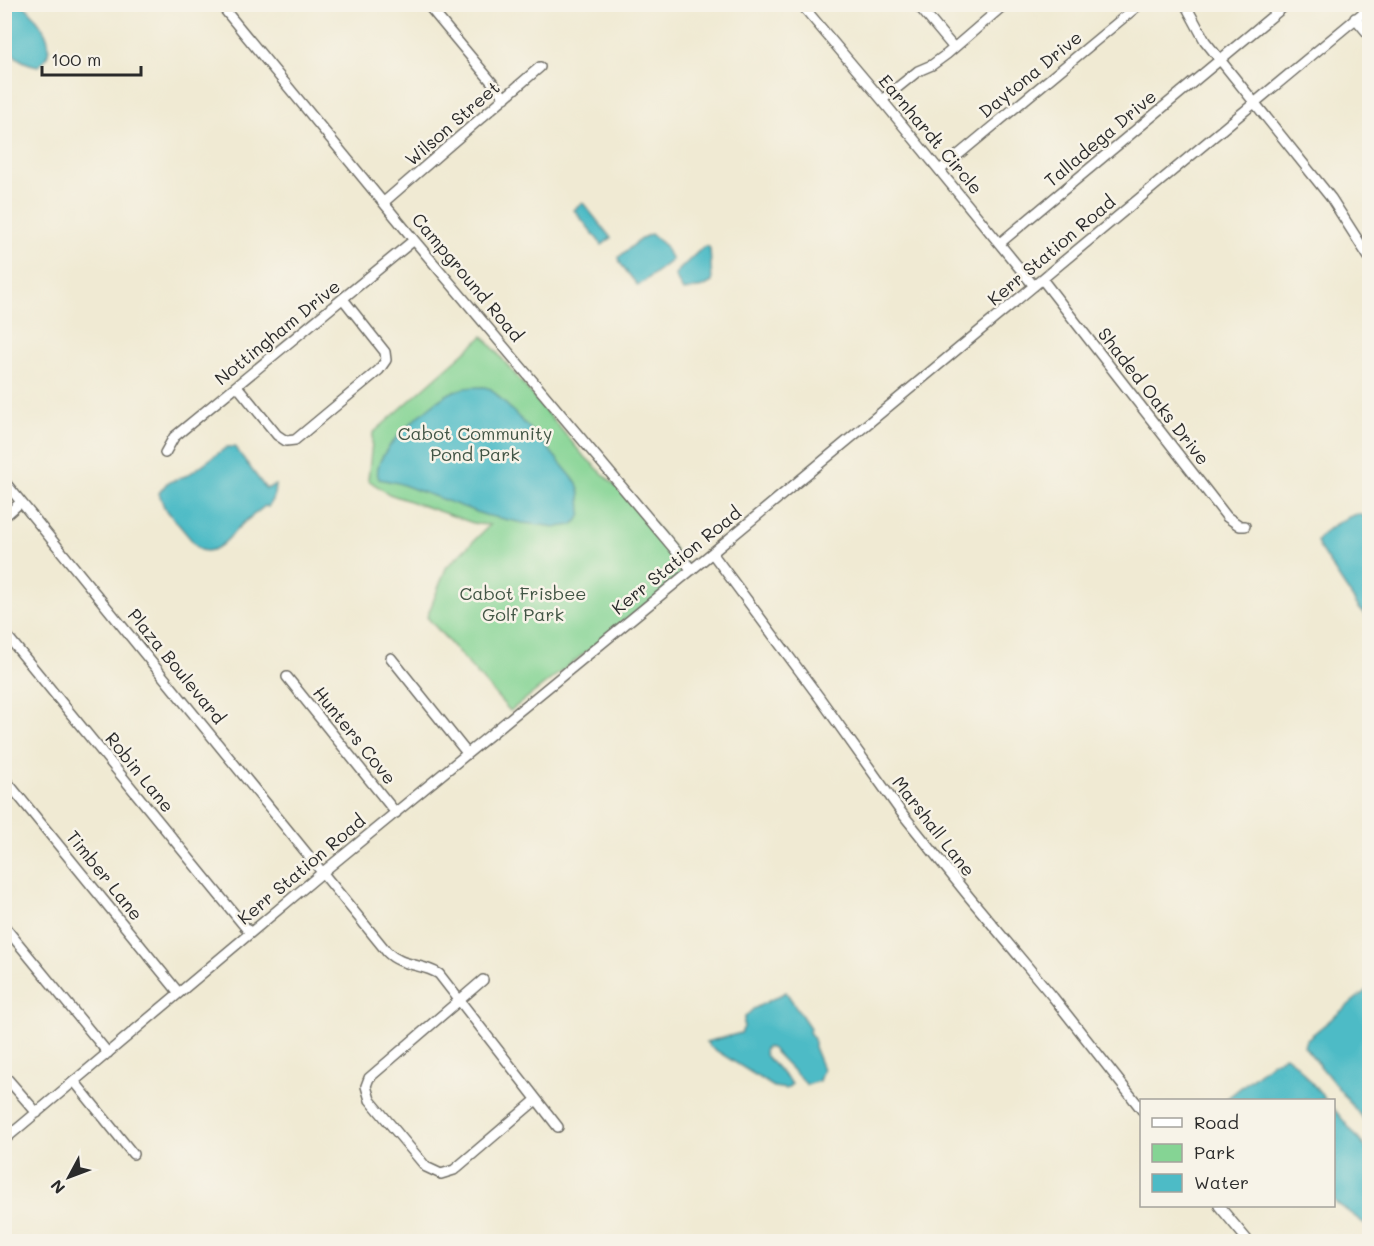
<svg xmlns="http://www.w3.org/2000/svg" width="1374" height="1246" font-family="Mali,sans-serif">
  <style>
    .green { fill: #85d494; stroke: #588060; stroke-width: 1.5 }
    .water { fill: #4dbbc6; stroke: #3c7378; stroke-width: 1.5 }
    .lines { fill: none; stroke-linecap: round; stroke-linejoin: round }
    .minor-casing { stroke: #706e66; stroke-width: 12 }
    .minor { stroke: #fff; stroke-width: 9 }
    .labels { text-anchor: middle; dominant-baseline: central; stroke-width: 5; stroke-linejoin: round; paint-order: stroke }
    .street-label { font-size: 18px; fill: #2b2b2b; stroke: #f7f3e8 }
    .park-label { font-size: 18px; fill: #425545; stroke: #f7f3e8 }
  </style>
  <rect width="100%" height="100%" fill="#f7f3e8"/>
  <filter id="ink" filterUnits="userSpaceOnUse"><feTurbulence type="fractalNoise" baseFrequency=".0167" numOctaves="2"/><feDisplacementMap in="SourceGraphic" scale="12" xChannelSelector="R" yChannelSelector="G"/><feConvolveMatrix kernelMatrix="1 2 1 2 8 2 1 2 1" color-interpolation-filters="sRGB"/></filter>
  <filter id="wash" filterUnits="userSpaceOnUse"><feTurbulence type="fractalNoise" baseFrequency=".008" numOctaves="4" result="noise"/><feDisplacementMap in="SourceGraphic" scale="24" xChannelSelector="R" yChannelSelector="G"/><feGaussianBlur stdDeviation="1.35" result="paint"/><feColorMatrix in="noise" values="0 0 0 0 0 0 0 0 0 0 0 0 0 0 0 0 0 1.4 0 .05"/><feComposite in="paint" operator="in"/></filter>
  <g filter="url(#wash)">
    <rect width="100%" height="100%" fill="#f0ead3"/>
    <path class="green" d="M483,336L581,453L647,516L692,570L510,711L427,617L446,568L490,525L476,524L389,494L368,480L373,433Z"/>
    <path class="water" d="M5,4L24,5C39,20 63,49 38,66C22,63 15,57 5,46Z
      M583,203L611,238L602,245L574,210Z
      M651,234L665,246L672,260L638,286L620,263L619,257L642,238Z
      M708,246L710,249L712,282L703,287L683,291L675,276L676,273L703,247Z
      M484,387L491,389L542,441L577,483L580,494L581,514L578,520L572,525L557,527L523,523L485,515L398,483L379,479C367,455 433,401 452,392C463,387 473,387 484,387Z
      M227,447H235L266,489L275,485L274,496L268,507L265,506C256,513 246,520 238,528C229,538 215,557 199,549L164,507L159,493L167,483L188,475Z
      M1358,514L1364,516L1369,523V620L1359,608L1319,547L1317,541C1322,531 1347,516 1358,514Z
      M1369,988V1126L1304,1046L1306,1040Z
      M786,992L810,1028L809,1032L814,1039V1047L823,1069L819,1081L807,1085L771,1048L766,1047L764,1051L765,1055L792,1084L786,1089L774,1087L712,1048L706,1042L741,1033L744,1027V1018L753,1009Z
      M1285,1056L1297,1065L1326,1100H1225L1273,1062Z
      M1334,1109L1369,1152V1227L1334,1201Z"/>
  </g>
  <g filter="url(#ink)">
    <g class="lines">
      <defs>
        <path id="minor" d="M220,4L414,240L692,570
          M427,4L505,98
          M801,4L882,100L1034,286
          M917,4L954,48
          M1185,4L1205,41L1331,198L1370,259
          M1355,18L1370,36
          M882,100L918,71L932,65L947,54L1005,4
          M940,170L1140,4
          M384,202L540,67
          M1000,243L1287,4
          M1042,279L1227,517L1240,526H1245
          M237,386L277,435L286,441L295,440L379,370L386,360L385,352L343,299
          M165,453L174,437L414,240
          M4,481L387,952C402,967 422,963 439,974L558,1127
          M4,517L21,502
          M712,553L819,697L901,812L970,898L1053,997L1142,1110
          M4,632L250,933
          M391,658L467,753
          M287,677L396,813
          M4,778L179,993
          M4,926L108,1053
          M483,980L369,1078L366,1086L370,1100L426,1167L441,1174L454,1170L536,1100
          M4,1075L37,1113
          M74,1081L133,1154
          M4,1140L323,872L712,553L1370,7
          M1219,1206L1249,1242"/>
      </defs>
      <use href="#minor" class="minor-casing"/>
      <use href="#minor" class="minor"/>
    </g>
  </g>
  <g class="labels">
    <g class="street-label">
      <text transform="translate(1030 74) rotate(-39)">Daytona Drive</text>
      <text transform="translate(452 123) rotate(-41)">Wilson Street</text>
      <text transform="translate(931 134) rotate(50)">Earnhardt Circle</text>
      <text transform="translate(1100 138) rotate(-40)">Talladega Drive</text>
      <text transform="translate(1051 250) rotate(-40)">Kerr Station Road</text>
      <text transform="translate(468 277) rotate(50)">Campground Road</text>
      <text transform="translate(277 332) rotate(-39)">Nottingham Drive</text>
      <text transform="translate(1154 396) rotate(52)">Shaded Oaks Drive</text>
      <text transform="translate(676 560) rotate(-39)">Kerr Station Road</text>
      <text transform="translate(177 666) rotate(51)">Plaza Boulevard</text>
      <text transform="translate(355 735) rotate(51)">Hunters Cove</text>
      <text transform="translate(140 772) rotate(51)">Robin Lane</text>
      <text transform="translate(934 826) rotate(52)">Marshall Lane</text>
      <text transform="translate(301 869) rotate(-40)">Kerr Station Road</text>
      <text transform="translate(105 875) rotate(51)">Timber Lane</text>
    </g>
    <g class="park-label">
      <text x="475" y="433">Cabot Community<tspan x="475" dy="21">Pond Park</tspan></text>
      <text x="523" y="593">Cabot Frisbee<tspan x="523" dy="21">Golf Park</tspan></text>
    </g>
  </g>
  <rect width="1374" height="1246" fill="none" stroke="#f7f3e8" stroke-width="24"/>
  <rect x="1140" y="1099" width="195" height="108" fill="#f7f3e8" stroke="#a5a39c" stroke-width="1.5"/>
  <rect x="1152" y="1118" width="30" height="9" fill="#ffffff" stroke="#a5a39c" stroke-width="1.5"/>
  <text x="1194" y="1129" font-size="18" fill="#2b2b2b">Road</text>
  <rect x="1152" y="1144" width="30" height="18" fill="#85d494" stroke="#a5a39c" stroke-width="1.5"/>
  <text x="1194" y="1159" font-size="18" fill="#2b2b2b">Park</text>
  <rect x="1152" y="1174" width="30" height="18" fill="#4dbbc6" stroke="#a5a39c" stroke-width="1.5"/>
  <text x="1194" y="1189" font-size="18" fill="#2b2b2b">Water</text>
  <g transform="translate(69 1177) rotate(229)" stroke="#f7f3e8" stroke-width="4.5" paint-order="stroke">
  <path d="M0-4.5L10 22L0 15L-10 22Z" fill="#2b2b2b"/>
  <text y="-9" font-size="16" font-weight="bold" text-anchor="middle" fill="#2b2b2b">N</text>
  </g>
  <path d="M42 66v9h99v-9" fill="none" stroke="#2b2b2b" stroke-width="3"/>
  <text x="51" y="66" font-size="18" fill="#2b2b2b" stroke="#f7f3e8" stroke-width="4.5" paint-order="stroke">100 m</text>
</svg>
